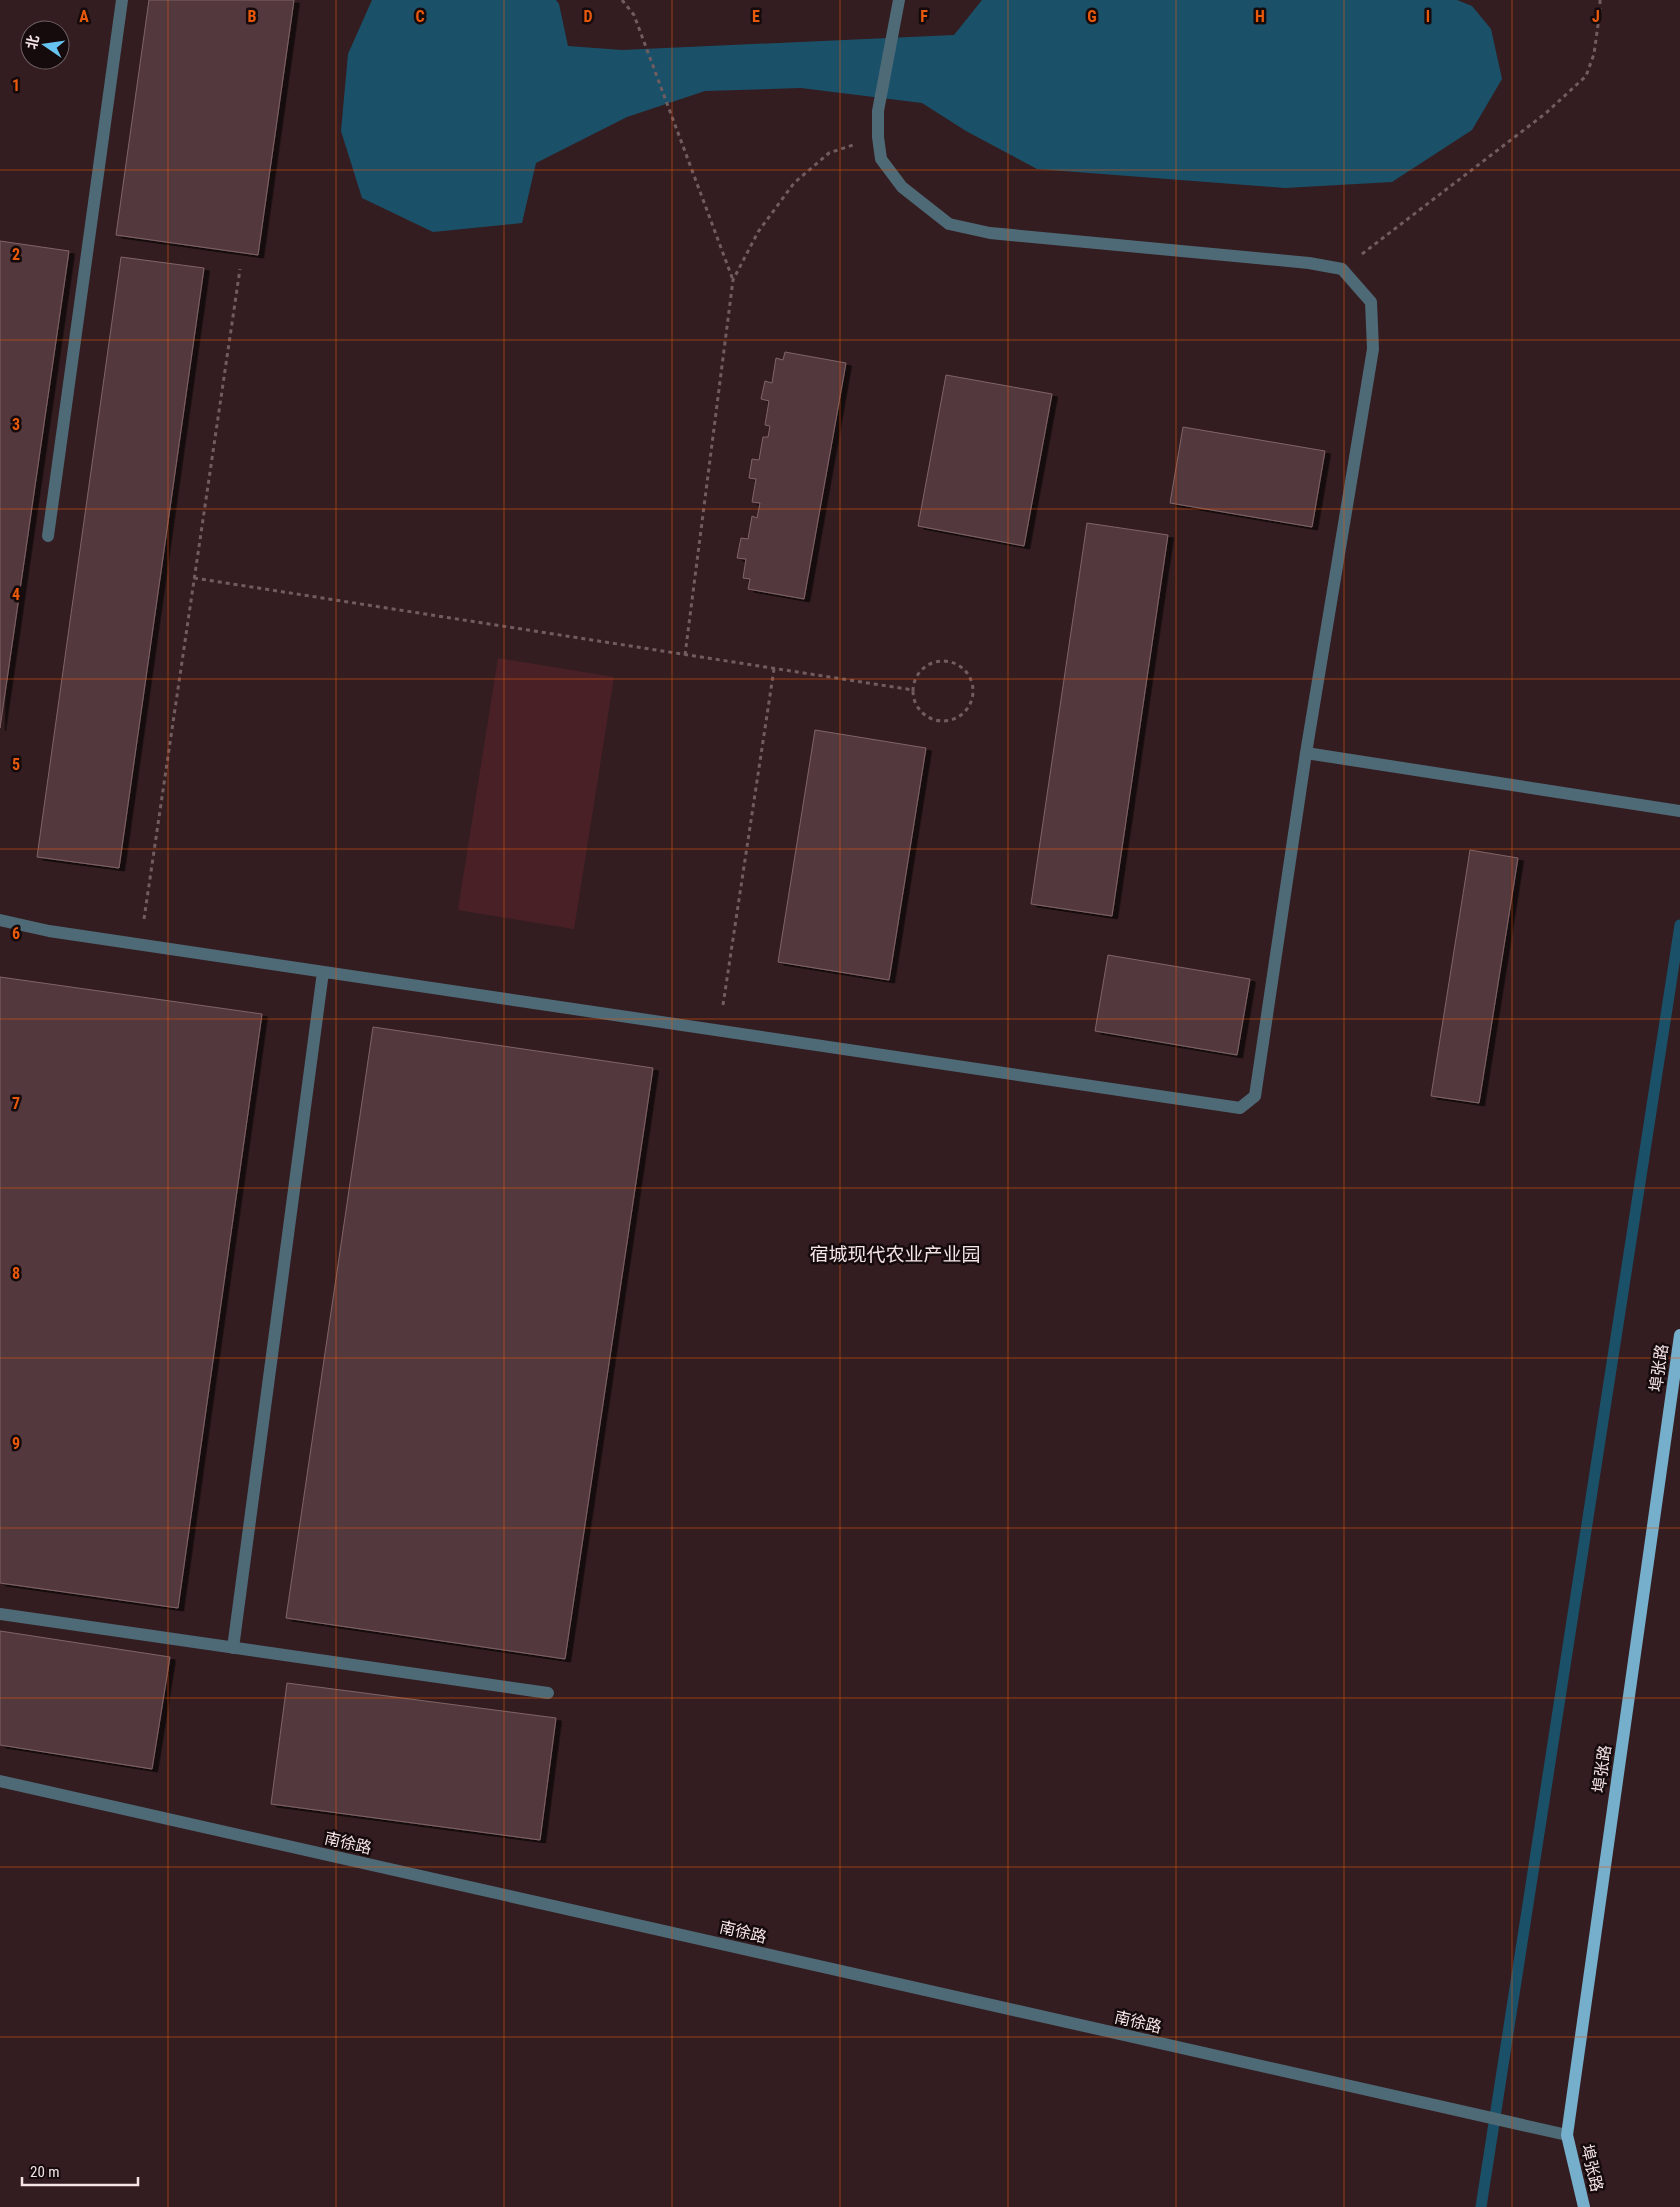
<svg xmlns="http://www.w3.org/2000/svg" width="1680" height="2207" font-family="'Roboto Condensed','Noto Sans SC',sans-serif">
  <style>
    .green { fill: #4a2027 }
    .water { fill: #1a5169 }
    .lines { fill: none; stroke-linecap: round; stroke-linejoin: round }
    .stream { stroke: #1a5169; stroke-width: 11 }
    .building { fill: #53393d; stroke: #806467; filter: url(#shadow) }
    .path { stroke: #715c5f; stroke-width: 3; stroke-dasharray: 4 4; stroke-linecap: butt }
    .minor { stroke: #4e6a77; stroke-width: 12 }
    .major { stroke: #75afcb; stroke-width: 12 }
    .grid { fill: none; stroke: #e8590c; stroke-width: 1; stroke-opacity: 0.55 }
    .labels { text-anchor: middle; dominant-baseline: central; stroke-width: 5; stroke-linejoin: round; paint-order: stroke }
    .street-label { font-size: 16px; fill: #f5e4e6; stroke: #150a0c }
    .quarter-label { font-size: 19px; fill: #f5e4e6; stroke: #150a0c }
    .grid-label { font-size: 16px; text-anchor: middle; font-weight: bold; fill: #e8590c; stroke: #150a0c; stroke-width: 5; stroke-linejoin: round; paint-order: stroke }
  </style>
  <defs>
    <filter id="shadow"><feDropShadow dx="5.5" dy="3" stdDeviation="0" flood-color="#0009"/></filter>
  </defs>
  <rect width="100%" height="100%" fill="#341d20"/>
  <path class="green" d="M498,658L614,677L574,929L458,910Z"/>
  <path class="water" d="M372,0H556L559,4L568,46L622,50L954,35L982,0H1457L1472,6L1491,29L1502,79L1472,130L1392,182L1285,188L1037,169L966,131L922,103L801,88L705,91L627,117L536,163L522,223L433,232L362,198L341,131L348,54Z"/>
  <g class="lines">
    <path class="stream" d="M1481,2207L1680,925"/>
  </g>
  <path class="building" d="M149,0H294L258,255L116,235Z
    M0,241L69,251L0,728Z
    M121,257L204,268L119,868L37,857Z
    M785,352L846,363L804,599L748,589L750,579L743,578L746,559L737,558L741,538L748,539L752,516L757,518L760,503L752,502L756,479L749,478L752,459L759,460L763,437H768L770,426L765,425L769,401L761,399L765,381L772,383L776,358L783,360Z
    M946,375L1052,394L1024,546L918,526Z
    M1183,427L1325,451L1312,527L1170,503Z
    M1087,523L1168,535L1112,916L1031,904Z
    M815,730L926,748L889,980L778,962Z
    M1470,850L1518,858L1479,1103L1431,1096Z
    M1108,955L1250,979L1237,1055L1095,1031Z
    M0,977L262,1014L178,1608L0,1583Z
    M373,1027L653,1068L565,1659L286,1618Z
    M0,1631L170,1657L152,1769L0,1745Z
    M287,1683L556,1718L540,1840L271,1804Z"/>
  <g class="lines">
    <path class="path" d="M622,0L634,15L733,280
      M1362,254L1546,113L1586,76L1594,54L1600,10V0
      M194,578L913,690
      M685,655L733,280L758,232L794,183L829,153L853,145
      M913 691a30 30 0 1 1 60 0a30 30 0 1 1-60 0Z
      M144,919L240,269
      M723,1005L774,669"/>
    <path class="minor" d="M48,536L122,0
      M1306,753L1680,811
      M0,920L49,931L1240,1108L1255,1096L1306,753L1373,349L1371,302L1342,269L1309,263L990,233L949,224L902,187L881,159L878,137V111L899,0
      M0,1614L548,1693
      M233,1648L323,972
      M0,1781L1567,2135"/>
    <path class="major" d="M1584,2207L1567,2135L1680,1335"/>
  </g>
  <path class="grid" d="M168,0V2207M336,0V2207M504,0V2207M672,0V2207M840,0V2207M1008,0V2207M1176,0V2207M1344,0V2207M1512,0V2207M0,170H1680M0,340H1680M0,509H1680M0,679H1680M0,849H1680M0,1019H1680M0,1188H1680M0,1358H1680M0,1528H1680M0,1698H1680M0,1867H1680M0,2037H1680"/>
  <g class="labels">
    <g class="street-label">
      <text transform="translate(1659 1368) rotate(-82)">埠张路</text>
      <text transform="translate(1602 1769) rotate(-82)">埠张路</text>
      <text transform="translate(348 1843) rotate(13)">南徐路</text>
      <text transform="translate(743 1932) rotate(13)">南徐路</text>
      <text transform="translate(1138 2022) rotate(13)">南徐路</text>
      <text transform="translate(1592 2168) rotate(77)">埠张路</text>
    </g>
    <g class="quarter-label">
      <text x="895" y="1254">宿城现代农业产业园</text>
    </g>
  </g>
  <g class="grid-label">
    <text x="84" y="22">A</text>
    <text x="252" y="22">B</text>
    <text x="420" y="22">C</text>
    <text x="588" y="22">D</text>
    <text x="756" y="22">E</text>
    <text x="924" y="22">F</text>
    <text x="1092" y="22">G</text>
    <text x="1260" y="22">H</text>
    <text x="1428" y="22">I</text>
    <text x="1596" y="22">J</text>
    <text x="16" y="91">1</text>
    <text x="16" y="260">2</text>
    <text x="16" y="430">3</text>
    <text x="16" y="600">4</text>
    <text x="16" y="770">5</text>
    <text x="16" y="939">6</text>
    <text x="16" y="1109">7</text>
    <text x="16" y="1279">8</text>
    <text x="16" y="1449">9</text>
  </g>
  <g transform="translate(45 45) rotate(283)"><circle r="24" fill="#150a0c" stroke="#6f6163"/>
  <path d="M0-4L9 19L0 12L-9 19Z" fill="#67c4f0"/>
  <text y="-8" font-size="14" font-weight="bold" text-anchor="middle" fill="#f5e4e6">北</text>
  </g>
  <path d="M22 2177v8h116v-8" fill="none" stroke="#f5e4e6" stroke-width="2.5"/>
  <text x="30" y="2177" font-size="15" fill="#f5e4e6" stroke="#150a0c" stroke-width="4" paint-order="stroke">20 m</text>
</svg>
